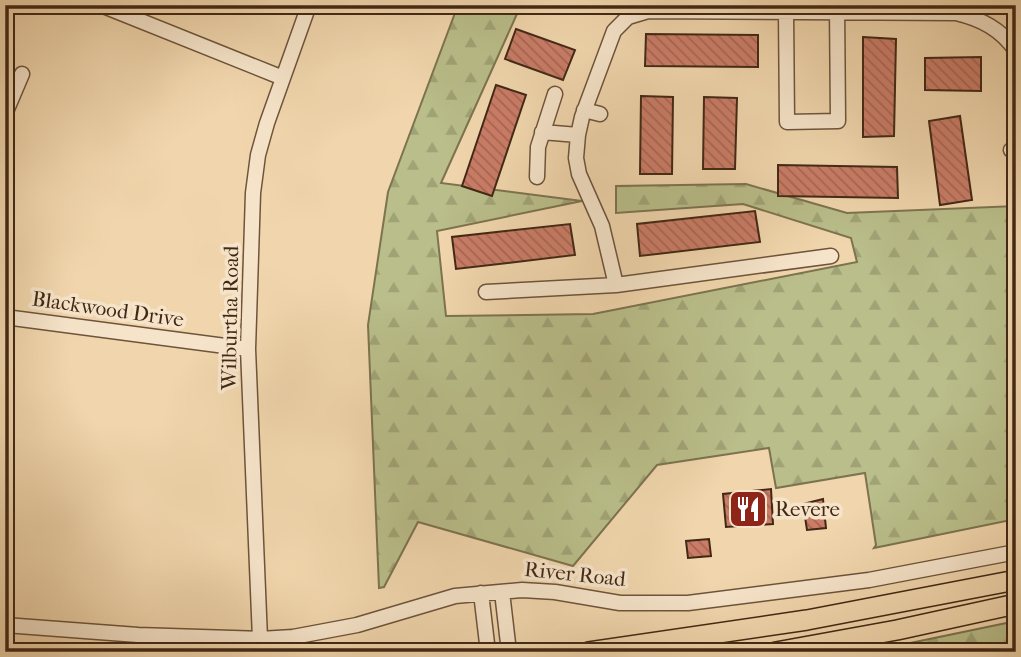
<svg xmlns="http://www.w3.org/2000/svg" width="1021" height="657" font-family="'IM FELL French Canon',serif">
  <style>
    .forest { fill: url(#forest-firs); stroke: #7d7350; stroke-width: 2 }
    .building { fill: url(#building-back-hatch); stroke: #412815; stroke-width: 2 }
    .lines { fill: none; stroke-linecap: round; stroke-linejoin: round }
    .minor-casing { stroke: #6d543b; stroke-width: 17 }
    .highway-casing { stroke: #412815; stroke-width: 22 }
    .minor { stroke: #f6e4ca; stroke-width: 14 }
    .highway { stroke: #f1d6ad; stroke-width: 19 }
    .labels { text-anchor: middle; dominant-baseline: central; stroke-width: 7; stroke-linejoin: round; paint-order: stroke }
    .street-label { font-size: 21px; fill: #412815; stroke: #f6e4ca }
    .poi-label { font-size: 21px; fill: #412815; stroke: #f6e4ca; text-anchor: start }
  </style>
  <defs>
    <pattern id="forest-firs" width="22" height="20" patternUnits="userSpaceOnUse" patternTransform="scale(1.75)"><rect width="22" height="20" fill="#b9be8a"/><path d="M5 1l3.5 6h-7zM16 11l3.5 6h-7z" fill="#a0a376"/></pattern>
    <pattern id="building-back-hatch" width="6" height="6" patternUnits="userSpaceOnUse" patternTransform="scale(1.75)"><rect width="6" height="6" fill="#ca7c67"/><path d="M-1 5l2 2M0 0l6 6M5-1l2 2" fill="none" stroke="#a66654"/></pattern>
  </defs>
  <rect width="100%" height="100%" fill="#f1d6ad"/>
  <filter id="stains"><feTurbulence type="fractalNoise" baseFrequency=".00286" numOctaves="4"/><feColorMatrix values="0 0 0 0 .2 0 0 0 0 .09 0 0 0 0 .02 0 0 0 .5 -.17"/></filter>
  <radialGradient id="worn" r=".72"><stop offset=".6" stop-color="#630" stop-opacity="0"/><stop offset="1" stop-color="#630" stop-opacity=".3"/></radialGradient>
  <path class="forest" d="M458,5H521L441,183L582,201L437,231L446,316L593,314L857,262L851,238L743,204L616,213V186L746,184L847,213L1016,206V519L874,548L876,545L865,473L776,488L769,448L657,465L573,566L418,522L384,587L379,588L368,325L388,192Z
    M1016,621V651L867,652Z"/>
  <path class="building" d="M516,29L575,50L563,80L505,59Z
    M646,34L758,35V67L645,66Z
    M863,37L896,39L894,136L863,137Z
    M981,57V91L925,90V58Z
    M496,85L526,95L492,196L462,186Z
    M641,96L673,97L672,174H640Z
    M704,97L737,98L735,169H703Z
    M960,116L972,200L940,205L929,121Z
    M778,165L897,167L898,198L778,196Z
    M755,211L760,242L640,256L637,224Z
    M570,224L575,255L456,269L452,237Z
    M771,489L773,524L726,527L723,494Z
    M823,499L826,528L807,530L803,504Z
    M709,539L711,556L688,558L686,541Z"/>
  <g class="lines">
    <defs>
      <path id="minor" d="M101,5L283,78
        M786,12L787,122L838,121L837,5
        M584,110L600,114
        M5,114L22,74
        M542,132L578,135
        M1011,150L1016,149
        M537,177L538,147L555,94
        M616,285L602,226L579,174L576,158L578,135L582,117L614,31L628,17L648,11L956,13C981,19 1001,29 1016,51
        M486,292L616,285L831,256
        M5,317L248,349
        M502,592L509,652
        M481,593L488,652
        M5,625L138,635L260,639L293,637L357,625L455,596L522,590L555,592L620,603H688L869,580L1016,552
        M260,639L248,349L253,193L258,155L267,123L309,5"/>
      <path id="highway" d="M589,652L807,620L1016,580
        M776,652L897,630L1016,604"/>
    </defs>
    <use href="#minor" class="minor-casing"/>
    <use href="#highway" class="highway-casing"/>
    <use href="#minor" class="minor"/>
    <use href="#highway" class="highway"/>
  </g>
  <defs>
    <symbol id="restaurant-square" viewBox="-11 -11 22 22"><rect x="-9" y="-9" width="18" height="18" rx="4" fill="#8f2418" stroke="#f6e4ca"/><path d="M-5-6h1v4h1v-4h1v4h1v-4h1v5L-1.5 .5V6h-2V.5L-5-1ZM5-6V6H3V1.5H1.5Q1.5-4 5-6Z" fill="#fff"/></symbol>
  </defs>
  <g fill-rule="evenodd">
    <use href="#restaurant-square" x="726" y="487" width="44" height="44"/>
  </g>
  <g class="labels">
    <g class="street-label">
      <text transform="translate(108 309) rotate(8)">Blackwood Drive</text>
      <text transform="translate(230 318) rotate(-89)">Wilburtha Road</text>
      <text transform="translate(575 574) rotate(6)">River Road</text>
    </g>
    <g class="poi-label">
      <text x="775" y="509">Revere</text>
    </g>
  </g>
  <rect width="1021" height="657" fill="none" stroke="#f1d6ad" stroke-width="28"/>
  <rect x="7" y="7" width="1007" height="643" fill="none" stroke="#412815" stroke-width="3.5"/>
  <rect x="14" y="14" width="993" height="629" fill="none" stroke="#412815" stroke-width="2"/>
  <rect width="100%" height="100%" filter="url(#stains)"/>
  <rect width="100%" height="100%" fill="url(#worn)"/>
</svg>
